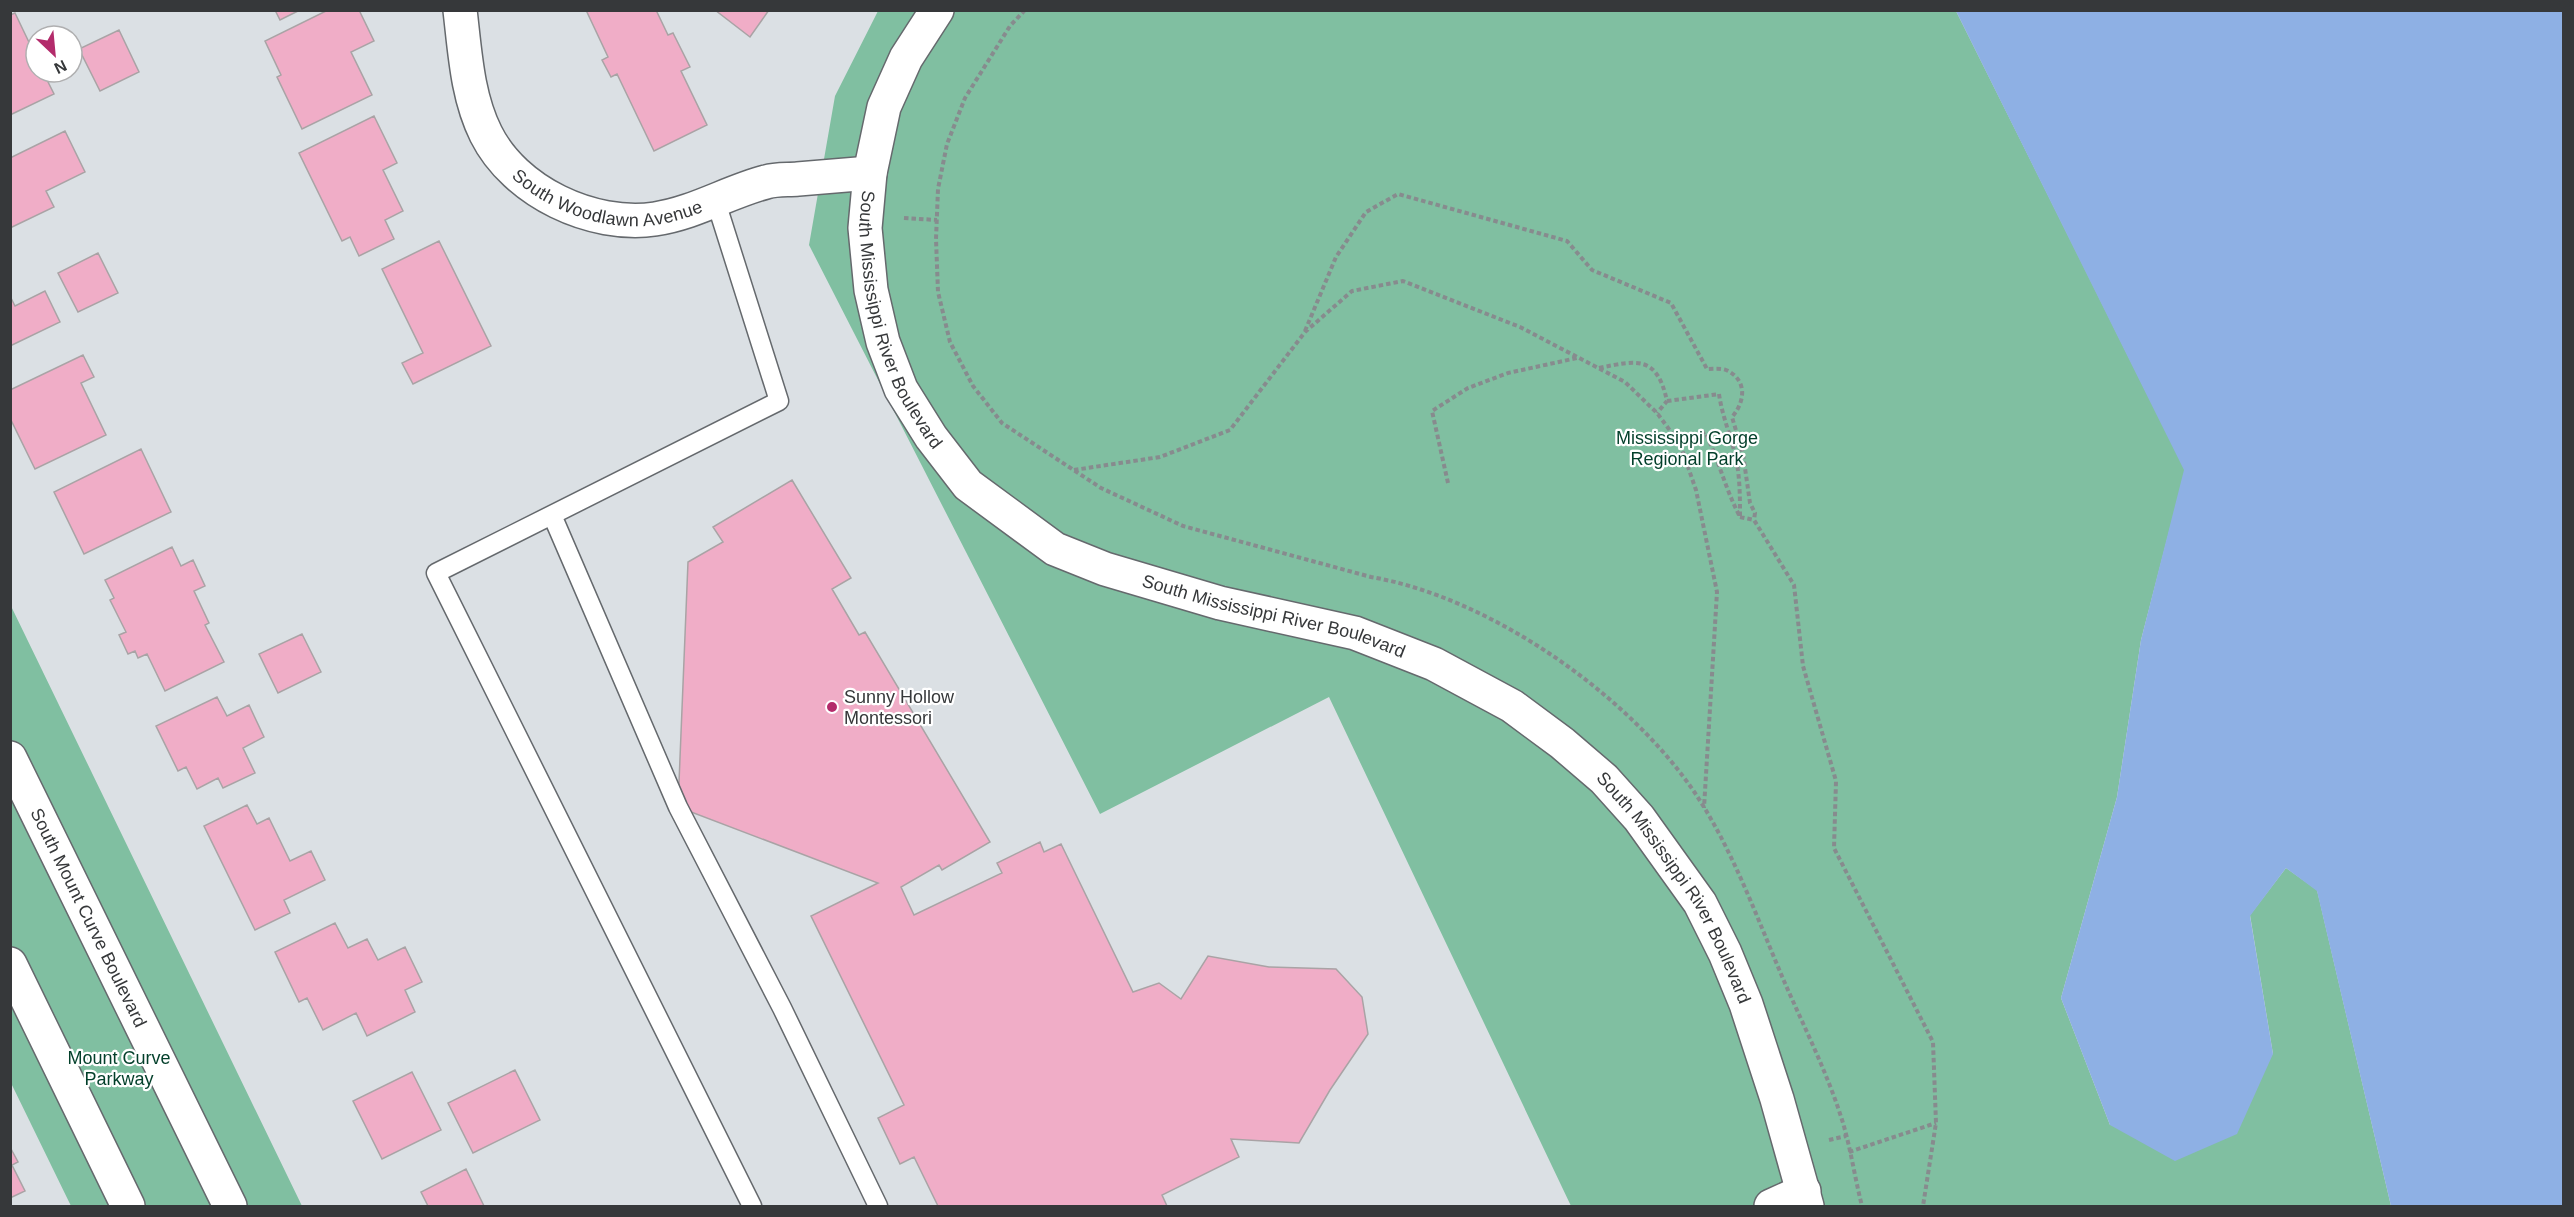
<svg xmlns="http://www.w3.org/2000/svg" width="2574" height="1217" font-family="Helvetica,sans-serif">
  <style>
    .green { fill: #80bfa1 }
    .water { fill: #8eb0e4 }
    .building { fill: #f0adc7; stroke: #a9a3a5; stroke-width: 1.5 }
    .lines { fill: none; stroke-linecap: round; stroke-linejoin: round }
    .lane-casing { stroke: #65696d; stroke-width: 21 }
    .street-casing { stroke: #65696d; stroke-width: 36 }
    .secondary-casing { stroke: #65696d; stroke-width: 36 }
    .path { stroke: #878b8e; stroke-width: 4; stroke-dasharray: 4.5 3; stroke-linecap: butt }
    .lane { stroke: #fff; stroke-width: 18 }
    .street { stroke: #fff; stroke-width: 33 }
    .secondary { stroke: #fff; stroke-width: 33 }
    .poi-dot { fill: #b32b6b; stroke: #fff; stroke-width: 2 }
    .labels { text-anchor: middle; dominant-baseline: central; stroke-width: 4.5; stroke-linejoin: round; paint-order: stroke }
    .street-label { font-size: 18px; fill: #36383a; stroke: #fff }
    .park-label { font-size: 18px; fill: #023f2a; stroke: #fff }
    .poi-label { font-size: 18px; fill: #36383a; stroke: #fff; text-anchor: start }
  </style>
  <rect width="100%" height="100%" fill="#dbe0e4"/>
  <path class="green" d="M878,11H1956L2185,470L2141,640L2117,797L2061,998L2110,1125L2273,1054L2250,915L2286,868L2317,890L2391,1206H1571L1329,697L1100,814L809,245L835,96Z
    M10,604L302,1206H71L11,1083Z"/>
  <path class="water" d="M1956,11H2563V1206H2391L2317,891L2286,868L2250,916L2273,1054L2237,1134L2175,1161L2110,1125L2061,998L2117,797L2141,640L2184,470Z"/>
  <path class="building" d="M275,10H300L280,20Z
    M328,10H359L374,41L351,52L372,95L302,129L277,77L281,75L265,41Z
    M586,10H656L668,35L673,33L690,67L681,71L707,125L654,151L617,74L611,77L602,60L608,57Z
    M715,10H769L750,37Z
    M15,13L36,57V72H43L54,94L10,115V15Z
    M119,30L139,72L100,91L79,49Z
    M374,116L397,163L383,170L403,211L385,220L394,239L359,256L350,237L342,241L299,153Z
    M65,131L85,172L46,191L54,207L10,228V158Z
    M439,241L491,346L413,384L402,363L423,353L382,269Z
    M98,253L118,293L78,312L58,273Z
    M45,291L60,322L10,346V296L15,306Z
    M83,355L94,377L81,383L106,435L35,469L10,418V390Z
    M141,449L171,512L84,554L54,492Z
    M792,480L851,578L832,589L859,635L865,632L990,842L942,870L939,865L901,887L914,915L1002,873L997,863L1040,842L1044,852L1061,844L1133,992L1159,983L1181,999L1208,956L1269,967L1336,969L1362,997L1368,1034L1330,1090L1299,1143L1231,1139L1239,1157L1162,1195L1167,1206H938L914,1157L900,1164L878,1118L904,1105L811,916L878,883L678,807L688,562L723,542L713,527Z
    M172,547L181,566L193,560L205,586L194,591L209,623L205,625L224,662L165,691L147,654L138,658L135,651L128,654L119,635L126,632L110,600L114,598L105,580Z
    M302,634L321,672L278,693L259,654Z
    M217,697L227,716L249,705L264,737L243,748L255,773L223,788L218,778L197,789L186,767L178,771L156,726Z
    M247,805L257,824L269,818L290,861L311,851L325,880L284,900L290,913L255,930L204,826Z
    M335,923L348,948L367,939L378,960L405,947L422,982L405,990L415,1012L367,1036L356,1013L323,1030L307,998L299,1002L275,952Z
    M515,1070L540,1120L473,1153L448,1103Z
    M412,1072L441,1130L382,1159L353,1101Z
    M10,1147L18,1162L12,1165L25,1191L10,1198Z
    M466,1169L484,1206H428L421,1192Z"/>
  <g class="lines">
    <defs>
      <path id="lane" d="M716,202L779,401L436,573L752,1206
        M552,515L678,807L782,1008L878,1206"/>
      <g id="street">
        <path id="s1" d="M460,10C465,52 467,96 486,134C515,192 592,228 655,219C695,213 728,192 766,182C776,179 788,180 798,179C822,177 846,175 870,173"/>
        <path id="s2" d="M10,758L230,1206"/>
        <path d="M10,964L128,1206"/>
        <path d="M1771,1206L1804,1191"/>
      </g>
      <g id="secondary">
        <path id="s3" d="M937,10L906,58L884,107L870,173L865,228L871,290L883,342L901,389L931,437L968,485L1055,549L1105,569L1220,603L1355,633L1434,664L1512,706L1562,743L1604,779L1639,818L1700,903L1725,953L1746,1004L1777,1099L1807,1206"/>
      </g>
    </defs>
    <use href="#lane" class="lane-casing"/>
    <use href="#street" class="street-casing"/>
    <use href="#secondary" class="secondary-casing"/>
    <path class="path" d="M1025,10L1010,26L965,98L947,144L938,189L936,239L938,292L950,342L973,386L1002,423L1101,488L1183,526L1371,577C1489,597 1628,694 1695,793C1733,850 1757,918 1784,981C1804,1027 1828,1074 1843,1123C1851,1150 1855,1179 1862,1206
      M904,218L937,220
      M1305,331L1336,257L1366,212L1398,194L1567,241L1592,270L1671,303L1707,369C1712,369 1721,368 1726,370C1748,380 1745,402 1732,417L1743,454L1750,503L1755,513L1754,520
      M1599,368C1637,360 1657,355 1667,401L1657,413
      M1667,401L1719,394C1722,415 1730,434 1735,454C1740,475 1740,496 1740,517C1725,488 1719,461 1705,432L1680,444
      M1074,470L1160,457L1230,430L1305,332L1352,291L1403,281L1520,327L1625,382L1657,413L1680,444L1696,490L1717,592L1704,808
      M1448,483L1432,411L1468,388L1508,373L1577,358
      M1740,517L1754,520L1794,585L1803,666L1836,781L1834,848L1933,1042L1936,1123L1923,1206
      M1829,1140L1846,1136
      M1849,1152L1936,1123"/>
    <use href="#lane" class="lane"/>
    <use href="#street" class="street"/>
    <use href="#secondary" class="secondary"/>
  </g>
  <circle class="poi-dot" cx="832" cy="707" r="6"/>
  <g class="labels">
    <g class="street-label">
      <text stroke="none"><textPath href="#s1" startOffset="276">South Woodlawn Avenue</textPath></text>
      <text stroke="none"><textPath href="#s3" startOffset="332">South Mississippi River Boulevard</textPath></text>
      <text stroke="none"><textPath href="#s3" startOffset="854">South Mississippi River Boulevard</textPath></text>
      <text stroke="none"><textPath href="#s3" startOffset="1358">South Mississippi River Boulevard</textPath></text>
      <text stroke="none"><textPath href="#s2" startOffset="178">South Mount Curve Boulevard</textPath></text>
    </g>
    <g class="park-label">
      <text x="1687" y="438">Mississippi Gorge<tspan x="1687" dy="21">Regional Park</tspan></text>
      <text x="119" y="1058">Mount Curve<tspan x="119" dy="21">Parkway</tspan></text>
    </g>
    <g class="poi-label">
      <text x="844" y="697">Sunny Hollow<tspan x="844" dy="21">Montessori</tspan></text>
    </g>
  </g>
  <rect width="2574" height="1217" fill="none" stroke="#36383a" stroke-width="24"/>
  <g transform="translate(54 54) rotate(154)"><circle r="28" fill="#ffffff" stroke="#afafb0" stroke-width="1.5"/>
  <path d="M0-4.5L10 22L0 15L-10 22Z" fill="#b32b6b"/>
  <text y="-9" font-size="16" font-weight="bold" text-anchor="middle" fill="#36383a">N</text>
  </g>
</svg>
